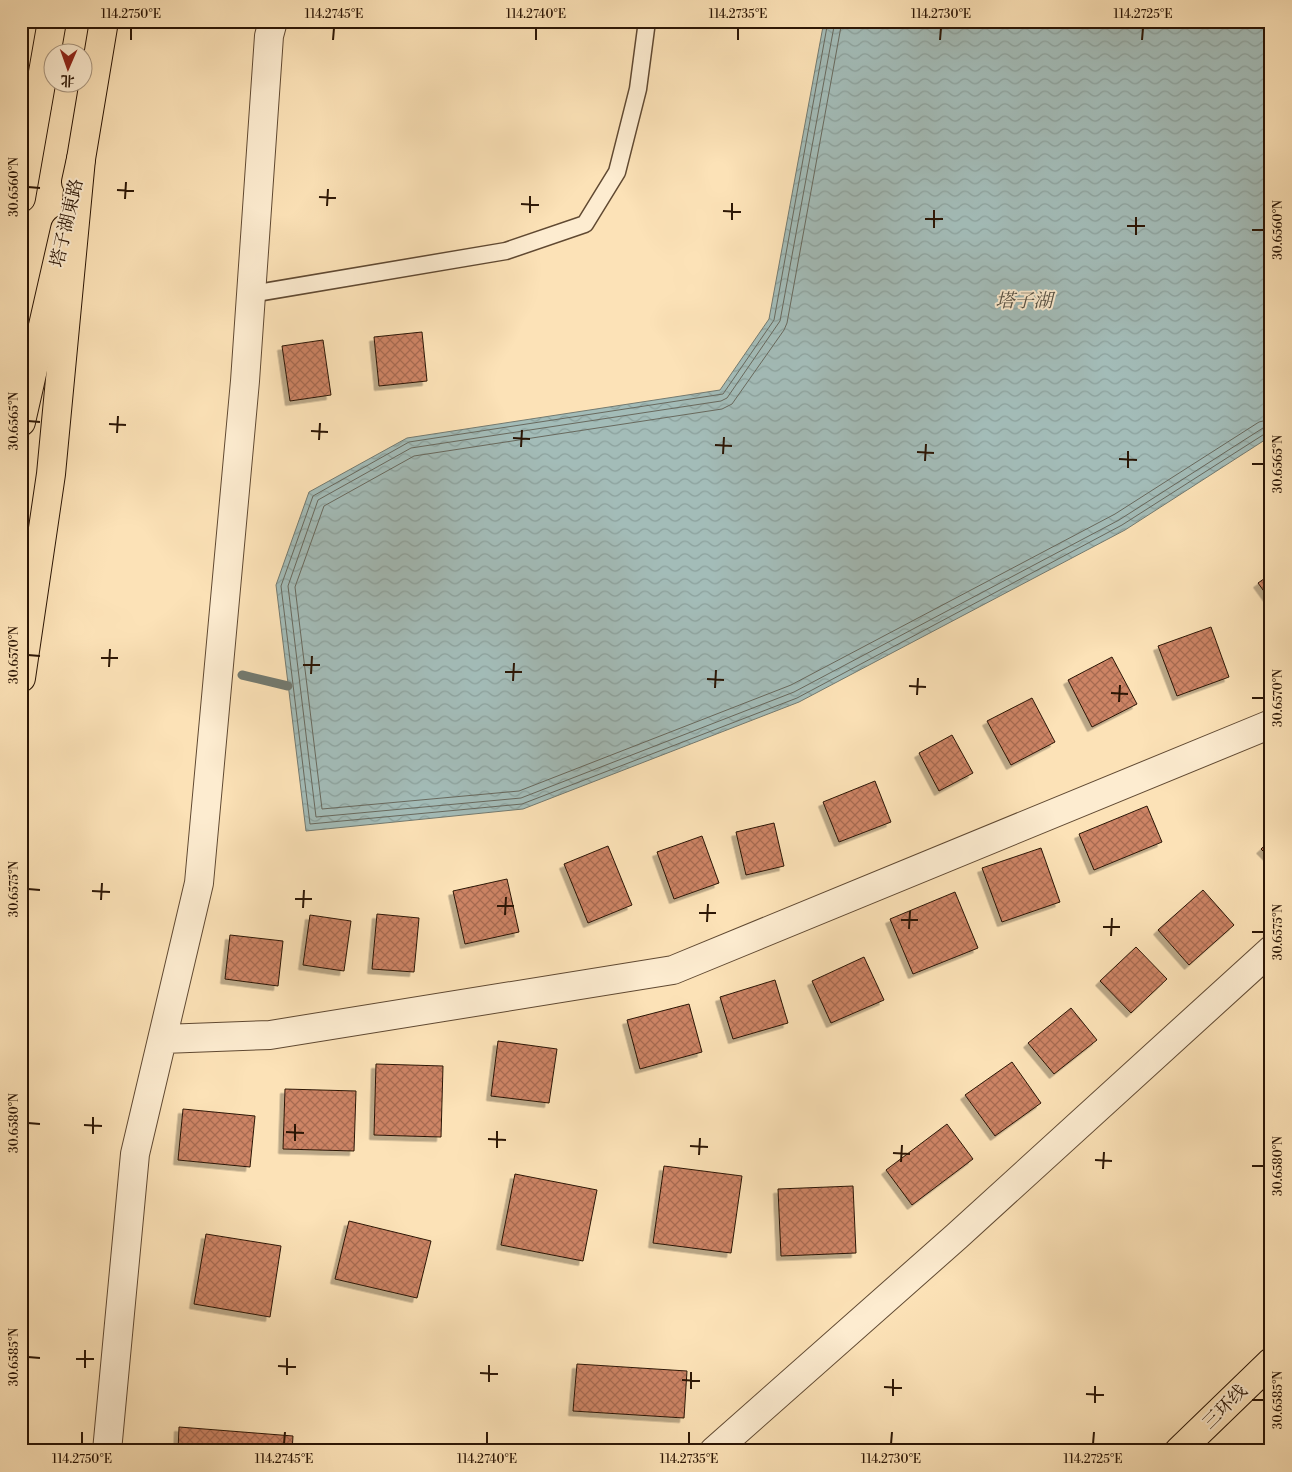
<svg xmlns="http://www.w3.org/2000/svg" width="1292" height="1472" font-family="'Libre Bodoni','Noto Serif SC',serif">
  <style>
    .water { fill: url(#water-waves); stroke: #737a70 }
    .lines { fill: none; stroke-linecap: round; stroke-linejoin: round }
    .shore { stroke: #68695e; stroke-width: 1 }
    .stream { stroke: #737a70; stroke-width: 9 }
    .building { fill: url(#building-cross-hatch); stroke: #2c1605; filter: url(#shadow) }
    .service-casing { stroke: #604932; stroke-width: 19 }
    .minor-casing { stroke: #604932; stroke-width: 30 }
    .primary-casing { stroke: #2c1605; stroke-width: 30 }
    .trunk-casing { stroke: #2c1605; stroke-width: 30 }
    .service { stroke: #fdecd0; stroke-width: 16 }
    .minor { stroke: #fdecd0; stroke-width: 28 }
    .primary { stroke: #fce2b7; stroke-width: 28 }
    .trunk { stroke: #fce2b7; stroke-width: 28 }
    .ticks { fill: none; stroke: #2c1605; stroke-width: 2 }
    .labels { text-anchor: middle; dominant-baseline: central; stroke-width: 4; stroke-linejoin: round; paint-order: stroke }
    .street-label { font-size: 18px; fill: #2c1605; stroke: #fdecd0 }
    .water-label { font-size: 19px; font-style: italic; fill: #565044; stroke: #fdecd0 }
    .neatline { fill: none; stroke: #2c1605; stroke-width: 2 }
    .ticks-label { font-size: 12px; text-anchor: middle; fill: #2c1605 }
  </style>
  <defs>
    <pattern id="water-waves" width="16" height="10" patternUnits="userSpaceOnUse" patternTransform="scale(1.25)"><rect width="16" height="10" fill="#a3bcb8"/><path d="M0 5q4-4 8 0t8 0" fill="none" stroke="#8ca19d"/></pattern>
    <pattern id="building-cross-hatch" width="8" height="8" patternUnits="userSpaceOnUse" patternTransform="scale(1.25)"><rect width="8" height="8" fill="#cd8465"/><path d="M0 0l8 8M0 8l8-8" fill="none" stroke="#a76b51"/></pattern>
    <filter id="shadow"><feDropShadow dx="-4.5" dy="4.5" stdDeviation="0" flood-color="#0004"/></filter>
  </defs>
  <rect width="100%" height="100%" fill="#fce2b7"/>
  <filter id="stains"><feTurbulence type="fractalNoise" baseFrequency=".004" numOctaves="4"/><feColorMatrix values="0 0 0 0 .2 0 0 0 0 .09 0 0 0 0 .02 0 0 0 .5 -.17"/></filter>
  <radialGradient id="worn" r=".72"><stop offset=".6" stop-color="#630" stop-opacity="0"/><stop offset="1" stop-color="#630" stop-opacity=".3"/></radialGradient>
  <path class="water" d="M824,21H1271V436L1125,530L799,702L523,809L306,831L276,585L309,492L407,438L720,390L769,319Z"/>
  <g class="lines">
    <path class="shore" d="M828,21L774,320L723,394L409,442L313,496L281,586L310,824L522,804L797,698L1122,525L1266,433H1271
      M835,21L780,321L727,398L721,401L411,448L318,500L288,586L316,817L521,798L794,692L1119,520L1263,428L1271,426
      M842,21L787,323L784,330L732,404L722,409L414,456L324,506L295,587L322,809L519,791L791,685L1115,514L1259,422L1271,419"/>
    <path class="stream" d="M242,675L288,686"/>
  </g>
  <path class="building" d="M422,332L427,381L379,386L374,337Z
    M323,340L331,395L290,401L282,346Z
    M1271,574V601L1258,583Z
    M1211,627L1229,677L1177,696L1158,646Z
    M1112,657L1137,704L1092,727L1068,680Z
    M1032,698L1055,742L1011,765L987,721Z
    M952,735L973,773L939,791L919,753Z
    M875,781L891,822L839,842L823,802Z
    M1147,806L1162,842L1094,870L1079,834Z
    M774,823L784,866L746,875L736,832Z
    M702,836L719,883L674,899L657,852Z
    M1271,840V859L1261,849Z
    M608,846L632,905L588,923L564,864Z
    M1041,848L1060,902L1002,922L982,868Z
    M507,879L519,932L465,944L453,891Z
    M1203,890L1234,925L1189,965L1158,930Z
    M955,892L978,948L913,974L890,919Z
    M377,914L419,918L414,972L372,969Z
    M310,915L351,921L344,971L303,965Z
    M230,935L283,941L278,986L225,979Z
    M1136,947L1167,979L1131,1013L1100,981Z
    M864,957L884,1000L831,1023L812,981Z
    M775,980L788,1023L733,1039L720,997Z
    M689,1004L702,1052L640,1069L627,1020Z
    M1071,1008L1097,1040L1054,1074L1028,1043Z
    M498,1041L557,1049L549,1103L491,1096Z
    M1012,1062L1041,1103L995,1136L965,1095Z
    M376,1064L443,1066L441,1137L374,1135Z
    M285,1089L356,1091L354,1151L283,1149Z
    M183,1109L255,1116L250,1167L178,1160Z
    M947,1124L973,1159L912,1205L886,1170Z
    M664,1166L742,1176L731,1253L653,1243Z
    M515,1174L597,1190L583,1261L501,1245Z
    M853,1186L856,1253L781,1256L778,1189Z
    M349,1221L431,1241L417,1298L335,1279Z
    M206,1234L281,1246L270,1317L194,1304Z
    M577,1364L687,1371L684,1418L573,1411Z
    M179,1427L293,1436L292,1451H178Z"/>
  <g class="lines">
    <defs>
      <path id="service" d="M251,294L506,251L585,224L617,172L638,89L647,21"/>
      <path id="minor" d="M163,1039L270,1035L673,970L1271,724
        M107,1451L135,1154L199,883L245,381L269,36L273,21
        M714,1451L957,1236L1271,950"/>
      <path id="primary" d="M76,182L81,159L104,21
        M21,198L52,21
        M21,422L65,229"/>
      <path id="trunk" d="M21,146L37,105
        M21,678L51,474L81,159
        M1179,1451L1271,1362"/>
    </defs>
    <use href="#service" class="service-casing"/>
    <use href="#minor" class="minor-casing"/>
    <use href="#primary" class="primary-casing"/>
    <use href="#trunk" class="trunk-casing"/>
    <use href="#service" class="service"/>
    <use href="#minor" class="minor"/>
    <use href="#primary" class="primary"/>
    <use href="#trunk" class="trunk"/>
  </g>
  <path class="ticks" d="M131,40V28M333,40L334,28M536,40V28M738,40V28M940,40L941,28M1142,40L1143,28M28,187L40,188M117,190L134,191M319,197L336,198M125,199L126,182M521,204L539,205M327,206L328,189M723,211L741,212M530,213V196M925,219H943M732,220V203M1127,226H1145M934,228V210M1252,230H1264M1136,235V217M28,421L40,422M109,424L126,425M311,431L328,432M117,433L118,416M513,438L530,439M319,440L320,423M715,445L732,446M521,447L522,430M917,452L934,453M723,454L724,437M1119,459L1137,460M925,461L926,444M1252,464H1264M1128,468V451M28,655L40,656M101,658H118M303,665H320M109,667L110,649M505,672H522M311,674L312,656M707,679L724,680M513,681L514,663M909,686L926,687M715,688L716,670M1111,693L1128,694M917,695L918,678M1252,698H1264M1119,702L1120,685M28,889L40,890M92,891L110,892M295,899H312M101,900L102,883M497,906H514M303,908L304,890M699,913H716M505,915L506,897M901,920H918M707,922L708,904M1103,927H1120M909,929L910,911M1252,932H1264M1111,936L1112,918M28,1123L40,1124M84,1125L102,1126M286,1132L304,1133M93,1134V1117M488,1139L506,1140M295,1141V1124M690,1146L708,1147M497,1148V1131M893,1153L910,1154M699,1155L700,1138M1095,1160L1112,1161M901,1162L902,1145M1252,1166H1264M1103,1169L1104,1152M28,1357L40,1358M76,1359H94M278,1366L296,1367M85,1368V1350M480,1373L498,1374M287,1375V1358M682,1380L700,1381M489,1382V1365M884,1387L902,1388M691,1389V1372M1086,1394L1104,1395M893,1396V1379M1252,1400H1264M1095,1403V1386M82,1444V1432M284,1444L285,1432M487,1444V1432M689,1444V1432M891,1444L892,1432M1093,1444L1094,1432"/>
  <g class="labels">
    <g class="street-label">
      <text transform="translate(67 223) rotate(-77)">塔子湖東路</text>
      <text transform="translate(1225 1407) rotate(-45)">三环线</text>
    </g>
    <g class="water-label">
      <text x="1024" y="301">塔子湖</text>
    </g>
  </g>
  <rect width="1292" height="1472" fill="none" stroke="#fce2b7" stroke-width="55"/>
  <g transform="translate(68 68) rotate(182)"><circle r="24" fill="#fdecd0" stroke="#a9967f"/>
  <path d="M0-4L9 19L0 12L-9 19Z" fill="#8f2418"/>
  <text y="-8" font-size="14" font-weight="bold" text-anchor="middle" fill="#2c1605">北</text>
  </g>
  <rect x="28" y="28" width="1236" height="1416" class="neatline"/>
  <g class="ticks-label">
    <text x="131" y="18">114.2750°E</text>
    <text x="334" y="18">114.2745°E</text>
    <text x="536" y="18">114.2740°E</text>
    <text x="738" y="18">114.2735°E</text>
    <text x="941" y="18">114.2730°E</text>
    <text x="1143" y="18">114.2725°E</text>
    <text transform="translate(14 187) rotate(-90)" y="4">30.6560°N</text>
    <text transform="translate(1278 230) rotate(-90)" y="4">30.6560°N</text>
    <text transform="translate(14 421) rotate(-90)" y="4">30.6565°N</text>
    <text transform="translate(1278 464) rotate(-90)" y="4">30.6565°N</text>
    <text transform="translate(14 655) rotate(-90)" y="4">30.6570°N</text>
    <text transform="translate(1278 698) rotate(-90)" y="4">30.6570°N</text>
    <text transform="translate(14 889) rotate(-90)" y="4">30.6575°N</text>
    <text transform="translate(1278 932) rotate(-90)" y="4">30.6575°N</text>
    <text transform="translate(14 1123) rotate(-90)" y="4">30.6580°N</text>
    <text transform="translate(1278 1166) rotate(-90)" y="4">30.6580°N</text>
    <text transform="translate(14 1357) rotate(-90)" y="4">30.6585°N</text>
    <text transform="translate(1278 1400) rotate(-90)" y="4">30.6585°N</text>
    <text x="82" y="1463">114.2750°E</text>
    <text x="284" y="1463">114.2745°E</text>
    <text x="487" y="1463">114.2740°E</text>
    <text x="689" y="1463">114.2735°E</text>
    <text x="891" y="1463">114.2730°E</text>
    <text x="1093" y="1463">114.2725°E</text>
  </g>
  <rect width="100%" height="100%" filter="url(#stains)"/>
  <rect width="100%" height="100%" fill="url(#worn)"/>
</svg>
